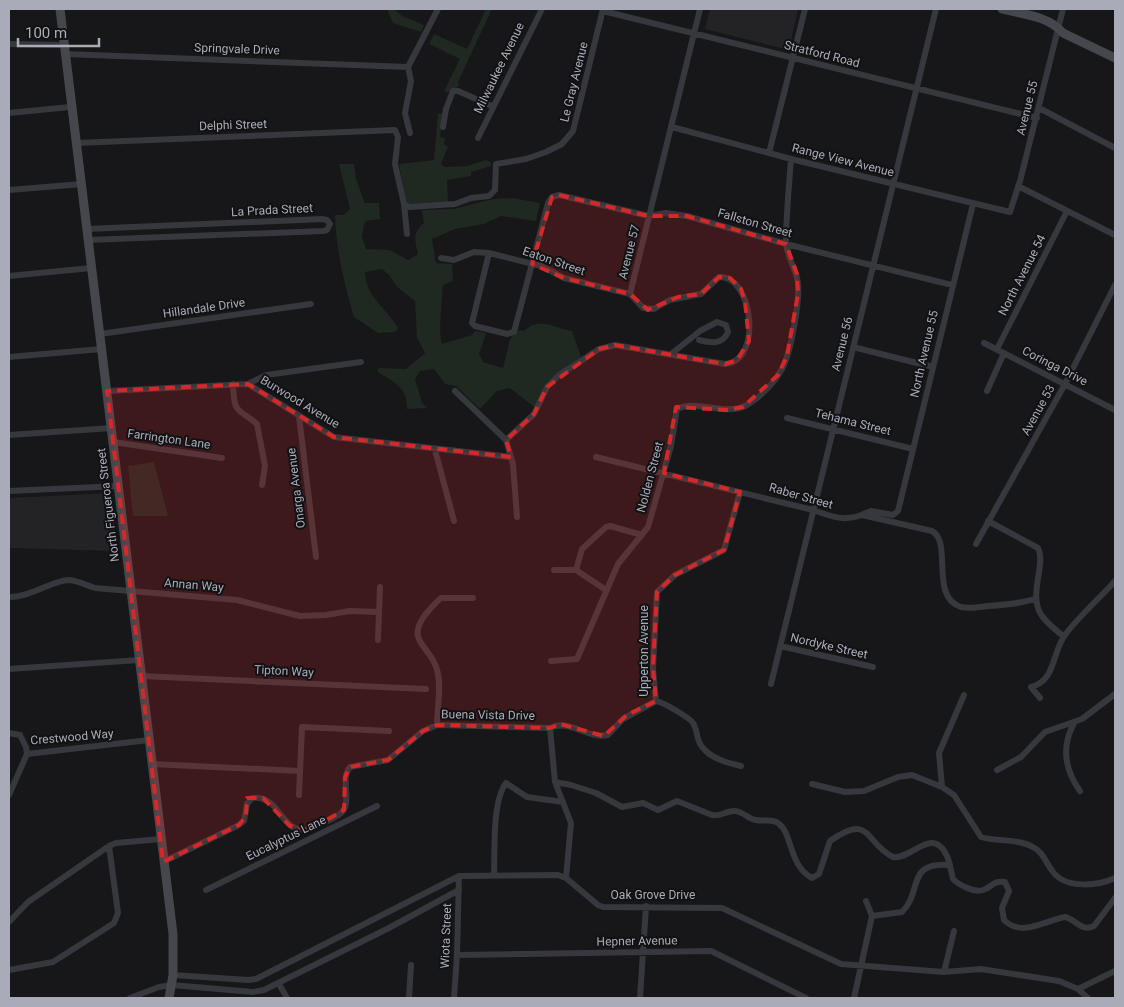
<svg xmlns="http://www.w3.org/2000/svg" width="1124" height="1007" font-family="Roboto,sans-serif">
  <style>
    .built { fill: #232225 }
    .green { fill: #202822 }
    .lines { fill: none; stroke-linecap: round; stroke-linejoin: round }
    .street { stroke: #37383d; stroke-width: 6 }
    .secondary { stroke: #46474d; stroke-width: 9 }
    .marked { fill: #d62828; fill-opacity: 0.2; stroke: #d62828; stroke-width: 4; stroke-dasharray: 10 6; stroke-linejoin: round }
    .labels { text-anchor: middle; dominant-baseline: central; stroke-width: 4; stroke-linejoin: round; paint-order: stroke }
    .street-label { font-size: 12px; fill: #a9acb8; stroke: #121113 }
  </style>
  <rect width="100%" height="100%" fill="#171618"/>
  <path class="built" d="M710,9H798L789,50L705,29Z
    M110,493L117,551L9,548V498Z"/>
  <path class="green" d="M387,9H394L402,16L424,25L421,32L393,23Z
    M486,9H492L458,82L459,86L450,93L444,91L460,59L429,44L434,34L467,49Z
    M438,113L443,114L440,137L445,138L444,144L448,147L441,164L445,167L467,166L486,160L491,162V166L471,172V176L447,180L448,203L408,204L405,197L399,164L434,160Z
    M339,164H354L356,179L365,203H379L380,219L365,221L362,236L366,249L390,250L408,260L418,254C415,241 412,232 424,223L422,210L454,209L493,199L512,198L540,203L536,221L501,216L484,224L455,229L432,239L436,263L452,264L453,281L443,285C442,297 438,336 442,344L472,335L475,331L486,333L479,354L483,362L503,368L510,339L519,330L524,331C540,316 553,328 572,331L581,357L558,374L534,407L510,388L497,391L480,409L456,386L445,384L434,369L420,371L415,379L422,403L427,408L407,409C407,386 394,383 377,371L379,368L406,369L425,353L417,338L415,301L397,287L389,275L382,269L365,272C366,298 386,307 398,328L395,332L378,333L354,317C344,285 336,249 335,215H344L350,209Z
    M154,462L168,516H133L128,466Z"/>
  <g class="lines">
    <path class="street" d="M603,11L1037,118
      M9,44L64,45
      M65,54L408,67
      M1039,108L1115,148
      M9,113L70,107
      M443,127L446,109L453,91H458L492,106
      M672,127L791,159L1010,212L1020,181L1063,9
      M410,133L405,113L411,81L408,67L438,9
      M478,138L542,9
      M76,143L395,130L398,137L395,164L404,204L407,234
      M769,153L805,9
      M1018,186L1115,235
      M9,190L82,184
      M404,204L409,207L455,204L471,198L489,196L495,190L496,164L526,159L546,152L562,144L573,131L603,9
      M86,229L322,219L327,220L330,224L327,230L323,231L88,240
      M489,253L472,323L475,326L507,334L514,332L548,203L552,197L559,195L649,216L666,213L687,216L786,244L952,285
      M441,258L454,260L474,252L489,253L541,266L564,278L630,294
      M9,276L91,268
      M630,294L700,9
      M100,334L311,304
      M984,343L1115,410
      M853,347L933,367
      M997,349L1067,211
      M671,354L700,331L717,322L726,325L728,332C723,345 710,343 699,340
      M9,357L102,349
      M233,384C234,415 237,407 257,424L265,466L262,485
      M248,384L266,375L361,362
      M107,391L248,384L334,437L511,457
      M455,391L506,440L513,464L517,517
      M987,391L1004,353
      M299,416L316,557
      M787,418L913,449
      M9,435L112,428
      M506,440L534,414L547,387L559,375L599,349L615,345L725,364C763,362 753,275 719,277L701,294L670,300L654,309L643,308L630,294
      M113,442L222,458
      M435,450L454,521
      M596,457L813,510C830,516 844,522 862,515L932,531C953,542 929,597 961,607C969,609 980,607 988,606C1004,605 1019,604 1035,599
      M9,491L119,486
      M863,514L871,511L893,515L898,511L973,204
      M988,521L1038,548C1042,556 1040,564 1039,572C1033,608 1035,613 1063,636
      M976,544L1065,384L1115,285
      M554,570H576L606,590
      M576,570L582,549L606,527L610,526L642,535
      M9,597C32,597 53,580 69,580C78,581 86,585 95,588L237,600L300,616L326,615L350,611L379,612
      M378,640L380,587
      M780,646L873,667
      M551,661L577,659L618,564L648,527L671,446L677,409C695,399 724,416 745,406C759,399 775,382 782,369C791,353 800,301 798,283C796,268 787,257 786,243C786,215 789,187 791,159
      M9,669L139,660
      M141,676L426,689
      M771,684L936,9
      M1040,698L1031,687C1056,681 1052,652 1065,635C1079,616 1099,599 1115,581
      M656,701C663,702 690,718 693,723C698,731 696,741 703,748C712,759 728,763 741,766
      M1074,723C1061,747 1065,770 1080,791
      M437,725C437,708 442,686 437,670C431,646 405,642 425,615C430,609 435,603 441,598H473
      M550,728L555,782L571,823L566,878
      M9,733L20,735L26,747L27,754L149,740
      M152,764L300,771
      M997,770L1021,757L1045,732L1082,719L1115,694
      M555,782L571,785L596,793L622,807L643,803L658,810L677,801L712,815C720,817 726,811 734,811C743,811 748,819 756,820C764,822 771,818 778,823C793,833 788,865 812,878L819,874L830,841C872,812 864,843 893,857C912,860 932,825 947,856C950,863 951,872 953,879C959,885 974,893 983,890C992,887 994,880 1005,882L1009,891L1002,908L1004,920C1022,938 1046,920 1065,917C1077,920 1081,932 1094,926L1115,898
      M812,784L845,792L864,791L898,777L912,775L942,787L954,795L981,837C997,842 1015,838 1031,846C1044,852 1045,862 1053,872C1066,889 1098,886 1115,878
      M942,787L939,753L964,695
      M9,795L27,754
      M299,795L302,727L389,731
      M163,862L239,825L244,821L247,804L252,798C285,794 279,845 319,825C326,821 334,819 340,814C354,803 339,780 350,767L388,760L423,731L437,725L550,728C569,718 588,740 608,735L623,719L656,701L653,668L657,592L675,575L724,550L740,492
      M494,874C495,852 492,801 506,783L527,797L563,802
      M206,890L377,806
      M866,901L872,916
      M9,922L28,902L109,846L116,843L161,839
      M457,955L711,951L806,998
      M9,970L53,962L114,923L118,913L109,846
      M944,972L954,931
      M173,975L248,980L256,979L459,876L558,875L566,878L598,905L603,907L722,908L841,964L944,972L981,969L1059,981L1078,989L1088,998
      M279,984L287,998
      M1078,989L1115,971
      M130,998L159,987L172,985L253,992L264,990L387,929L459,890
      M409,998L411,965
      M454,998L457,955L459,876
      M640,998L646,906
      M854,998L872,916L902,912C923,891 906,861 950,865"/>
    <path class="secondary" d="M60,9L173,934V975L169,998
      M1002,9C1022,14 1049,16 1063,33L1115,58"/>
  </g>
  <path class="marked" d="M559,195L649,216H687L786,244L797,274L798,294L787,356L778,375L743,407L727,410L676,407L664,473L740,492L724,550L675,575L657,592L653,668L656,701L627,715L604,736L560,724L550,728L437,725L423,731L388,760L350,767L345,777L344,810L309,830L290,826L263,798H247L246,816L239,825L163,862L107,391L248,384L334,437L511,457L506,440L534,414L547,387L599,349L615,345L725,364L737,360L749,341L745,302L741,289L730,278L719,277L701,294L678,297L648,310L630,294L564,278L532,264L552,197Z"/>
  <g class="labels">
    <g class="street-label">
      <text transform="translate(237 49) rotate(2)">Springvale Drive</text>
      <text transform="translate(822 54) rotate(14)">Stratford Road</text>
      <text transform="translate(499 68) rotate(-64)">Milwaukee Avenue</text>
      <text transform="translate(574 82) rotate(-76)">Le Gray Avenue</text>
      <text transform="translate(1027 108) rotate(-76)">Avenue 55</text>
      <text transform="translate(233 125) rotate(-2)">Delphi Street</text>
      <text transform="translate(843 160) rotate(14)">Range View Avenue</text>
      <text transform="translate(272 210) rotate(-3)">La Prada Street</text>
      <text transform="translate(755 223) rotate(16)">Fallston Street</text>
      <text transform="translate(629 252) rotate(-76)">Avenue 57</text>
      <text transform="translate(554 261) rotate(19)">Eaton Street</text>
      <text transform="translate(1022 275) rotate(-63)">North Avenue 54</text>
      <text transform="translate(204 308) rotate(-8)">Hillandale Drive</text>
      <text transform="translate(842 344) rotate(-76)">Avenue 56</text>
      <text transform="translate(924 354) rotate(-77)">North Avenue 55</text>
      <text transform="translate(1055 366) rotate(27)">Coringa Drive</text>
      <text transform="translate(300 402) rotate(31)">Burwood Avenue</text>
      <text transform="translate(1038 410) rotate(-61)">Avenue 53</text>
      <text transform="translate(853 422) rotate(14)">Tehama Street</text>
      <text transform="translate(169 439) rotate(8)">Farrington Lane</text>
      <text transform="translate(650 477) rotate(-75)">Nolden Street</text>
      <text transform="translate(296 488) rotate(-97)">Onarga Avenue</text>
      <text transform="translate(801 496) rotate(16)">Raber Street</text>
      <text transform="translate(108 505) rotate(-97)">North Figueroa Street</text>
      <text transform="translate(194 585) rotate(5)">Annan Way</text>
      <text transform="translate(829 646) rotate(13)">Nordyke Street</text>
      <text transform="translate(644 651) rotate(-90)">Upperton Avenue</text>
      <text transform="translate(284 671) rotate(3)">Tipton Way</text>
      <text transform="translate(488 715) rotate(1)">Buena Vista Drive</text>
      <text transform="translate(72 737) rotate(-5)">Crestwood Way</text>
      <text transform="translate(286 838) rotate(-26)">Eucalyptus Lane</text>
      <text x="653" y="895">Oak Grove Drive</text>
      <text transform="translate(446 936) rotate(-88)">Wiota Street</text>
      <text transform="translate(637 941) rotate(-1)">Hepner Avenue</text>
    </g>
  </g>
  <rect width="1124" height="1007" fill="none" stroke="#a9acb8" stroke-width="20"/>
  <path d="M18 38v8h81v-8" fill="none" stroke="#a9acb8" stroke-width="2.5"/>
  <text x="25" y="38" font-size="15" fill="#a9acb8" stroke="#121113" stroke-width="4" paint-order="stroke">100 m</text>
</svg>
